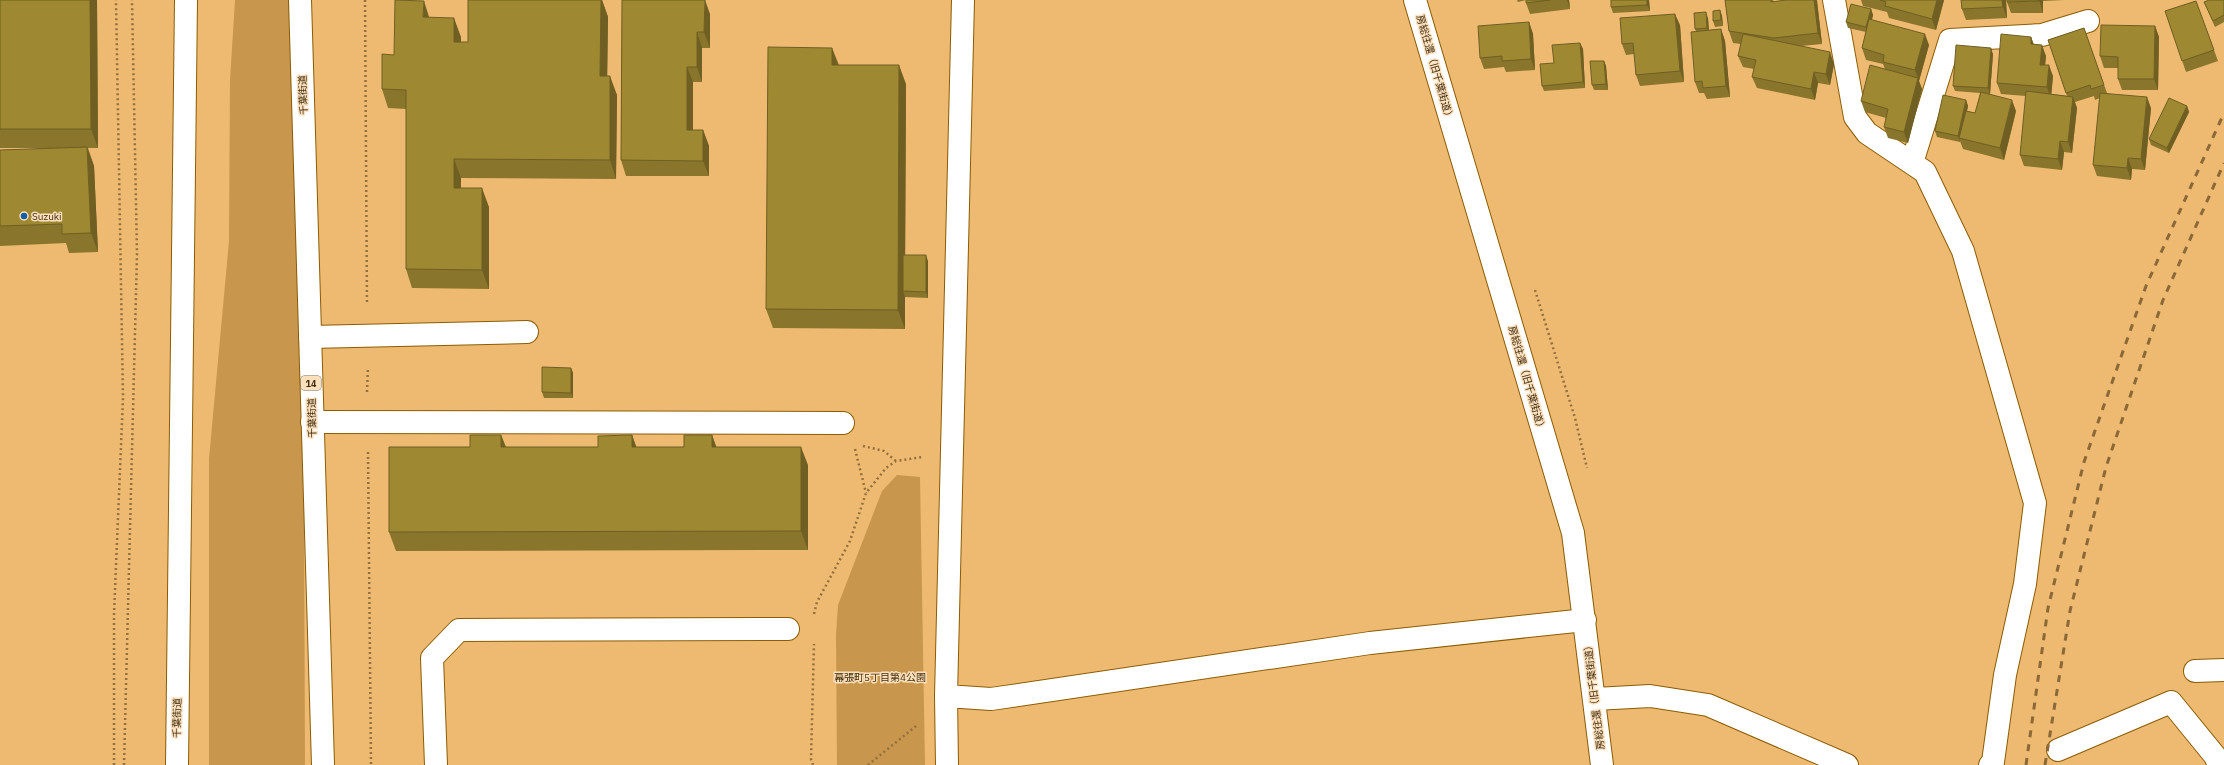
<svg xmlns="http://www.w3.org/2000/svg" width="2224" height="765" font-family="'IBM Plex Sans','Noto Sans JP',sans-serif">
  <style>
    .green { fill: #c9964d }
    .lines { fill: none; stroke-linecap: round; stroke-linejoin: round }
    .minor-casing { stroke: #8b5c04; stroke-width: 24 }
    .highway-casing { stroke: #8b5c04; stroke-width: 24 }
    .path { stroke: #93703d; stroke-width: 2.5; stroke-dasharray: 2 3; stroke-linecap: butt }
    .minor { stroke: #fff; stroke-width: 22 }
    .highway { stroke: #fff; stroke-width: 22 }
    .rail { stroke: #8a6838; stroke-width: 3; stroke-dasharray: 7 7; stroke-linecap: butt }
    .wall { fill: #89752b }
    .shaded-wall { fill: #6f5f23 }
    .building { fill: #9f8832; stroke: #6f5f23 }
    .poi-dot { fill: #135eae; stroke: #fbe0be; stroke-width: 1.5 }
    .labels { text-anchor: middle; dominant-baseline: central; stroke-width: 3; stroke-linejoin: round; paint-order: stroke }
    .shield { fill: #fbe0be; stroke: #776141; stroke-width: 1 }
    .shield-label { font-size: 9px; font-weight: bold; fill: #3f2b0c }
    .street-label { font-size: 10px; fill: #3f2b0c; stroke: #fbe0be }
    .poi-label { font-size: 10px; fill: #3f2b0c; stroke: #fbe0be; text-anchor: start }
    .park-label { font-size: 10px; fill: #452e08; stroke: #fbe0be }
  </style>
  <rect width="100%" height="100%" fill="#eeba72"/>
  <path class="green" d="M235,0H302L305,765H209V459L229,241L230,80Z
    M897,475L920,477L925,765H837L836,635L838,605L882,491Z"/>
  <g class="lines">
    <defs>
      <path id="minor" d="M1415,0L1573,533L1602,765
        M1834,0L1855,117L1867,133L1925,172L1963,251L2035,503L2025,584L2005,675L1993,762L1990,765
        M1912,163L1950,40L2042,35L2088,21
        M310,337L527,332
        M312,422L843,423
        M2195,671L2224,670
        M946,696L991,699L1370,643L1585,620
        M1595,699L1650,696L1708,705L1847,765
        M2058,750L2171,702L2215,756L2219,765
        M436,765L432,658L459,630L788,629
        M947,765L946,696L963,0"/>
      <path id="highway" d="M300,0L323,765
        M177,765L186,0"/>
    </defs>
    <use href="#minor" class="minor-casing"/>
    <use href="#highway" class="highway-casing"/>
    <path class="path" d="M365,0L367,305
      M1535,290L1575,418L1587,468
      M367,392L368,367
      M863,446L884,451L896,461
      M855,449L866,493
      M368,452L371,765
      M814,614L817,602L850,541L866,493L886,468L896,461L922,457
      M114,765V614L123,398L116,0
      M124,765L137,254L132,0
      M813,765L811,759L814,644
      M868,765L916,726"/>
    <use href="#minor" class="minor"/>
    <use href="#highway" class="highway"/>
    <path class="rail" d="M2026,765L2048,608L2084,462L2146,286L2224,113
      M2045,765L2070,611L2106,467L2163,300L2224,163"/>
  </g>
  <path class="wall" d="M0,0H97L98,148H88L94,166L98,252L69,253L66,243L0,246V150L53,148H0Z
    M468,0H602L608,17L607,76L617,95L616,179L461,178V188L489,207V289L412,288L406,269V109L388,108L382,89L394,55L430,18L461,37V42H468Z
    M622,0L710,14V48H702V82H693V130H703L709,146V176H626L621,160Z
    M1517,0H1569L1570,9L1530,14L1526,3V0L1518,2Z
    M1611,0H1649L1650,11L1613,13L1611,7Z
    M1725,0H1773L1774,2L1786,0L1817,1L1822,44L1801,46L1834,64L1830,85L1818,83L1815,100L1757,88L1752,77L1754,69L1743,67L1738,56L1741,44L1733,43L1729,31Z
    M1861,0H1944L1936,30L1889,18L1887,12L1863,6Z
    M1961,0H2006L2007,18L1966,20L1962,9Z
    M2007,0H2064L2043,1V13H2011L2007,2Z
    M2224,0V22L2215,27L2204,2Z
    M2196,1L2218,61L2186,72L2165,11Z
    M1871,9L1873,15L1872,20L1929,45L1919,81L1922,89L1908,143L1888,138L1884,127L1886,118L1865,112L1861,101L1885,69L1883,64L1866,60L1862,48L1866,32L1848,28L1846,22Z
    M1720,10L1722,16L1723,26L1715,27L1713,21Z
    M1708,18L1709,30L1721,29L1725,41L1730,97L1707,99L1704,93H1699L1695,82L1696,31L1695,29Z
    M1529,22L1533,34L1535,70L1506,72L1504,67L1484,69L1480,58Z
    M1680,25L1684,82L1640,86L1636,75L1634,54L1626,55L1622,44Z
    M2155,26L2159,37L2158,90H2122L2118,79V68H2104L2100,56Z
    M2084,28L2107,93L2151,108L2145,170L2132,169L2131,180L2097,176L2093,165L2100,98L2095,100L2094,96L2075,102L2077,108L2072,153L2064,152L2062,170L2024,166L2020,155L2026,96L2001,94L1997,83L2031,37L2034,45L2046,56L2045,65L2053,76L2051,94L2067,96L2048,40Z
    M1580,43L1583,49L1585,88L1544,91L1542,86L1554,63Z
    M832,48L839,65L906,84L905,255L928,261V298L905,297V329L773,328L766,309Z
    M1993,54L1990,94L2016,111L2004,160L1963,149L1960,141V142L1937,137L1935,131L1966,100L1968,106L1967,111L1975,113L1980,93L1955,91L1953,86Z
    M1604,61L1606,66L1608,90H1594L1592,85Z
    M2187,106L2189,112L2169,153L2151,145L2149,139Z
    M571,368L573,373V398H544L542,392Z
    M501,435L506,447H598L632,435L636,447H684L712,435L716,447L808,465V550L396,551L389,532L470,447Z"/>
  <path class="shaded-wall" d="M90,0H97L98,148L91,129Z
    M601,0H602L608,17L607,95L600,76Z
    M705,0L710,14V48L704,32Z
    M1567,0H1569L1570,9Z
    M1647,0H1649L1650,11L1647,5Z
    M1814,0H1817V1L1822,44L1818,33Z
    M1937,0H1944L1936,30L1932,19Z
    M2002,0H2006L2007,18L2003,7Z
    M2039,0H2043V13Z
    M424,1L430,20L423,17Z
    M1871,9L1873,15L1868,33L1866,27Z
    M1720,10L1722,16L1723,26L1721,20Z
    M1706,12L1708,18L1709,33L1707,28Z
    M1675,14L1680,25L1684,82L1680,71Z
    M454,18L461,37V61L454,42Z
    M1529,22L1533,34L1535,70L1531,59Z
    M2155,26L2159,37L2158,90L2154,79Z
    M1721,29L1725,41L1730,97L1726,86Z
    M697,32L702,48V82L697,67Z
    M1925,34L1929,45L1919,81L1922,89L1908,143L1904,132L1918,78L1915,70Z
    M2031,37L2035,48L2031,44Z
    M1580,43L1583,49L1585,88L1583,82Z
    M2042,45L2046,56L2044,76L2040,65Z
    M832,48L839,67L832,65Z
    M1991,48L1993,54L1990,94L1988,88Z
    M1830,52L1834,64L1830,85L1826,74Z
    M1604,61L1606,66L1608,90L1606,84Z
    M899,65L906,84L905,291H903L905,297V329L898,310Z
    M2049,65L2053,76L2051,99L2047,87Z
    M687,67L693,82V146L687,130Z
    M1814,72L1818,83L1815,100L1811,89Z
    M610,76L617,95L616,179L610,160Z
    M2073,97L2077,108L2072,153L2068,142Z
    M2147,97L2151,108L2145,170L2141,159Z
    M1966,100L1968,106L1961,138H1959L1960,141V142L1958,136Z
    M2012,100L2016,111L2004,160L2000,148Z
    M2187,106L2189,112L2169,153L2167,148Z
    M703,130L709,146V176L703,161Z
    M2060,141L2064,152L2062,170L2058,159Z
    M87,147L94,166L98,252L91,233Z
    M2128,158L2132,169L2131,180L2127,168Z
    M454,159L461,178V207L454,188Z
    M482,188L489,207V289L482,270Z
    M926,255L928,261V298L926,292Z
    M571,368L573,373V398L571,393Z
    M501,435L508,453L501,447Z
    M632,435L639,454L632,447Z
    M712,435L719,454L712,447Z
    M801,447L808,465V550L801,531Z"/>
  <path class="building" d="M0,0H90L91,129H0Z
    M395,0L424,1L423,17L454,18V42H468V0H601L600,76H610V160L454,159V188H482V270L406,269V90L382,89V54L394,55Z
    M622,0H705L704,32H697V67H687V130H703V161L621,160Z
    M1526,0H1550L1526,3Z
    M1611,0H1647V5L1611,7Z
    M1725,0H1771V2L1786,0H1814L1818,33L1774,38L1729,31Z
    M1880,0H1937L1932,19L1885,6L1886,2Z
    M1961,0H2002L2003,7L1962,9Z
    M2007,0H2039V1L2007,2Z
    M2209,0H2224V15L2213,21L2204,2Z
    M2196,1L2214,50L2182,61L2165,11Z
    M1851,4L1871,9L1866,27L1846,22Z
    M1720,10L1721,20L1713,21V11Z
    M1706,12L1707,28L1695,29L1694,13Z
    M1675,14L1680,71L1636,75L1633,43L1622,44L1620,18Z
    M1869,19L1925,34L1915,70L1883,62L1884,55L1862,48Z
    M1529,22L1531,59L1502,61V56L1480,58L1478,26Z
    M2101,25L2155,26L2154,79H2118V57L2100,56Z
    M2084,28L2104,85L2091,89L2090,85L2066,93L2048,40Z
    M1721,29L1726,86L1703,88L1702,81L1695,82L1691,32Z
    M1743,34L1830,52L1826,74L1814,72L1811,89L1752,77L1756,60L1738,56Z
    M2001,34L2031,37V44L2042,45L2040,65H2049L2047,87L1997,83Z
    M1580,43L1583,82L1542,86L1540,64L1554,63L1552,45Z
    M1956,45L1991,48L1988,88L1953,86Z
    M768,47L832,48V65H899L898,310L766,309Z
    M1590,61H1604L1606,84L1592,85Z
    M1870,65L1918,78L1904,132L1884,127L1888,109L1861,101Z
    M2026,91L2073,97L2068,142L2060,141L2058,159L2020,155Z
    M1981,92L2012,100L2000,148L1959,138L1966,111L1975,113Z
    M2100,93L2147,97L2141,159L2128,158L2127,168L2093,165Z
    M1943,95L1966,100L1958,136L1935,131Z
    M2169,98L2187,106L2167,148L2149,139Z
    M87,147L91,233L62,234V224L0,226V150Z
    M903,255H926V292L903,291Z
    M542,367L571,368V393L542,392Z
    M470,435H501V447H598V436L632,435V447H684V435H712V447H801V531L389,532V447H470Z"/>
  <circle class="poi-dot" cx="24" cy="216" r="4"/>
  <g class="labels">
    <rect class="shield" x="301" y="376" width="20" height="14" rx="3"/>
    <g class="shield-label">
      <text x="311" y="383">14</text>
    </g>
    <g class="street-label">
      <text transform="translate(1435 68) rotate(74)">房総往還（旧千葉街道）</text>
      <text transform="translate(303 95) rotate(-92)">千葉街道</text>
      <text transform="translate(1527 379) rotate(74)">房総往還（旧千葉街道）</text>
      <text transform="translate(312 418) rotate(-91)">千葉街道</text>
      <text transform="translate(1594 695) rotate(-97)">房総往還（旧千葉街道）</text>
      <text transform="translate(177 718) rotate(-89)">千葉街道</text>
    </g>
    <g class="poi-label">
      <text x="32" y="216">Suzuki</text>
    </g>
    <g class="park-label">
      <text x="880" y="677">幕張町5丁目第4公園</text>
    </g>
  </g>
</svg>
